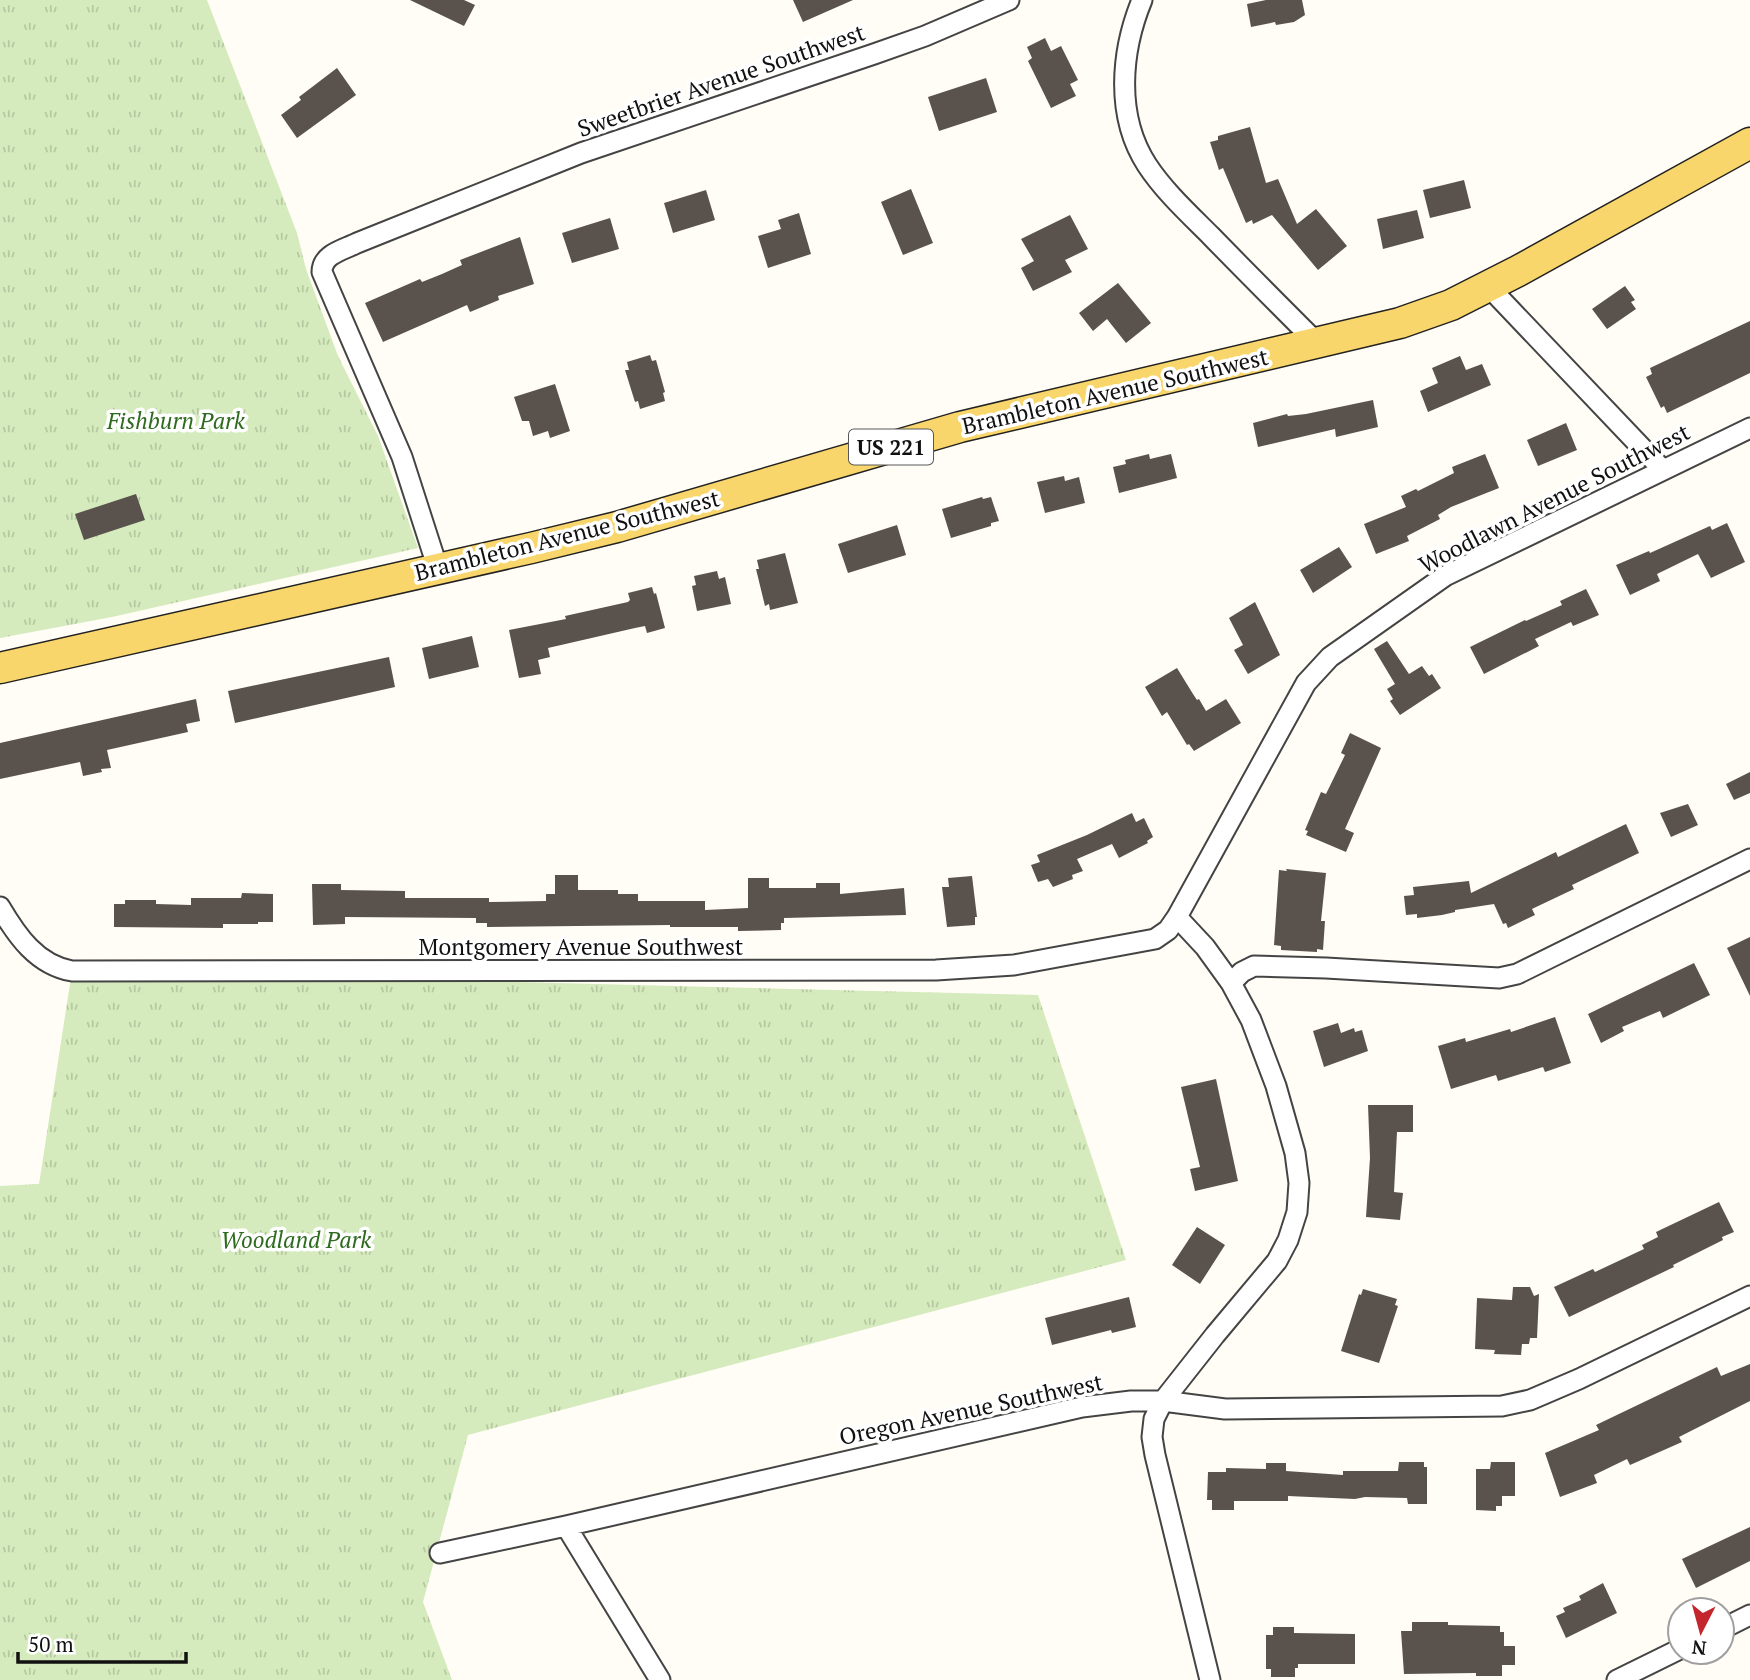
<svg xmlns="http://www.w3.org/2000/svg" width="1750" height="1680" font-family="'PT Serif',serif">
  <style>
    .park { fill: url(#park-tufts) }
    .building { fill: #5a524d }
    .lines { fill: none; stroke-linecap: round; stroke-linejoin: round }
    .street-casing { stroke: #444; stroke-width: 23 }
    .primary-casing { stroke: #222; stroke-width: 33 }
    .street { stroke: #fff; stroke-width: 19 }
    .primary { stroke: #f9d66b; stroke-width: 30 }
    .labels { text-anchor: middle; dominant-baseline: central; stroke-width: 7; stroke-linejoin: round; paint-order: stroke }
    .shield { fill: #fff; stroke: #585858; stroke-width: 2 }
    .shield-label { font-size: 21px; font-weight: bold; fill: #111 }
    .street-label { font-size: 23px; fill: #111; stroke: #fff }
    .park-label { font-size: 23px; font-style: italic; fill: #2f6b1f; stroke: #fff }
  </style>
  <defs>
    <pattern id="park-tufts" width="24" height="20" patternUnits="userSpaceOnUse" patternTransform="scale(1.75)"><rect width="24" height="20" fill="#d5ebbd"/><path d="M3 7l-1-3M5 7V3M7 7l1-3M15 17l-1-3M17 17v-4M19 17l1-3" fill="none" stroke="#b6c8a1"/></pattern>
  </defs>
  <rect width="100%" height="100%" fill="#fffdf5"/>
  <path class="park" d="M0,0H207L297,233L306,269L338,356L378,436L418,548L112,617L0,638Z
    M72,971L1038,995L1126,1260L468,1435L423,1602L452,1680H0V1186L39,1184Z"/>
  <path class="building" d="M410,0H464L475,5L464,26Z
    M793,0H853L803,22Z
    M1266,0H1302L1305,15L1294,22L1276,25L1275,22L1251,27L1247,4Z
    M1045,38L1051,51L1061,46L1078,80L1070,84L1076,96L1051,108L1028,61L1032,58L1027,47Z
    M337,68L356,95L297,138L281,115L301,100L299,97Z
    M986,78L997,112L939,131L928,97Z
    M1250,127L1266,183L1278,179L1297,224L1316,209L1347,246L1318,270L1272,215L1253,224L1252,220L1246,223L1223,168L1219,170L1210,142L1218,140V136Z
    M1464,180L1471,208L1430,218L1423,190Z
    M911,189L933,243L903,255L881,202Z
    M706,190L715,220L673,233L664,203Z
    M1417,210L1424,238L1383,249L1377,219Z
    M799,213L811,254L768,268L758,236L781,229L778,220Z
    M1070,215L1088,249L1065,260L1072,272L1033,291L1021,268L1034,261L1021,239Z
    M610,218L619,249L572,263L562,233Z
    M520,237L534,284L498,296L499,300L470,312L467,305L383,342L365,303L420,279L422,282L442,274L462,265L460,260Z
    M1118,283L1151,323L1126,343L1107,319L1093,331L1079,313Z
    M1625,286L1635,300L1631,302L1636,309L1607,329L1592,309Z
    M1750,321V373L1667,413L1664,406L1661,408L1646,377L1652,374L1650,368Z
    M650,355L652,361L656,360L665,392L663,393L665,401L640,409L638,401L635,402L625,370H629L627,362Z
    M1460,356L1466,370L1482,364L1491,385L1428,412L1420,391L1438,383L1432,368Z
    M555,384L570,431L550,438L548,431L533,436L529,421H522L514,397Z
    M1373,400L1378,427L1336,437L1335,429L1258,447L1253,423L1287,414L1288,416L1306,414Z
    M1566,423L1577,450L1538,466L1527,440Z
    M1149,454L1150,459L1171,454L1177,478L1119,493L1113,467L1126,464L1125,460Z
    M1485,454L1499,488L1451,507L1438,515L1440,519L1407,536L1409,541L1376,554L1364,524L1406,507L1401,496L1416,489L1418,491L1454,473L1452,467Z
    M1064,476L1065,481L1079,477L1085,503L1045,513L1037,482Z
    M136,494L145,520L84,540L75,514Z
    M982,497L983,499L991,497L999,521L991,523V526L951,538L942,509Z
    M1727,523L1745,562L1711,578L1698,554L1657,574L1660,581L1630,595L1616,565L1649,551L1650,553L1710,526L1712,530Z
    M897,525L906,555L848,573L838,544Z
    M1339,547L1352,567L1313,593L1300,570Z
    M785,553L798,603L770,610L769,604L765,606L756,569H759L757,560Z
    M717,571L719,579L725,577L731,604L697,611L692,586L696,585L694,576Z
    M652,587L654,594L656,593L665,628L647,633L645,626L635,628L548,648L550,657L538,660L541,674L519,678L509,630L566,619L565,616L628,602L630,600L628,593Z
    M1586,589L1599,615L1573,626L1571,622L1535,639L1539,646L1484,674L1470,647L1525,620L1526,621L1562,605L1560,601Z
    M1255,602L1280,655L1248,674L1234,650L1243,645L1229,618Z
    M472,636L479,667L429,679L422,648Z
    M1387,641L1409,674L1422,666L1429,676L1432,674L1441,688L1400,715L1390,701L1393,699L1387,689L1395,684L1374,649Z
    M389,657L395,687L235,723L228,691Z
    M1177,668L1193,694L1197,700L1199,699L1206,711L1226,699L1241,723L1194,751L1189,744L1187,745L1167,712L1162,716L1145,687Z
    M196,699L200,721L186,724L188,732L107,750L111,768L101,769L102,772L83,776L80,762L0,779V743Z
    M1350,733L1381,748L1345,829L1354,833L1346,852L1306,835L1308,831L1305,830L1321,792L1326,794L1345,755L1341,753Z
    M1750,772V793L1734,800L1726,784Z
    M1688,804L1698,825L1671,837L1660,813Z
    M1132,813L1136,822L1144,818L1153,837L1147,841L1148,843L1119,858L1112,844L1077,859L1083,871L1072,875L1073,879L1053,887L1048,879L1038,882L1031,865L1040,862L1037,855L1087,835Z
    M1626,824L1639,853L1572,885L1574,889L1534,908L1532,909L1535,915L1508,928L1506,923L1503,924L1494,904L1455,910V912L1442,915L1417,918V914L1406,915L1404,896L1414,895L1413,887L1469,881L1471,893L1556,852L1558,857Z
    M1286,869L1326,873L1321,921H1325L1323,950L1317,949V952L1281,950V946L1274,945L1279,870L1287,871Z
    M555,875H578V890H618V894H638V901H705V910L748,908V878H769V888H816V883H840V894L904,888L906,915L784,918V923H781V930L738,931V927H670V925L487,927V923H476V918L345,917V924L313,925L312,884H341V890L405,891V898H489V902L546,901V894H555Z
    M972,876L977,917H975V925L947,927L942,887H949L948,878Z
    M242,893L273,894V922H258V924H223V928L114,927V904H125V900H156V904L191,905V898H241Z
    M1750,937V996L1727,948Z
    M1694,963L1710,995L1663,1018L1660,1011L1622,1027L1624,1031L1601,1043L1588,1014Z
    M1555,1017L1571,1063L1545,1072L1543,1067L1498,1081L1496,1075L1451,1089L1438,1046L1465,1038L1466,1042L1510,1029L1511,1032Z
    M1338,1023L1341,1033L1354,1028L1355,1032L1362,1030L1368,1051L1324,1067L1313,1031Z
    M1216,1079L1238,1181L1195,1191L1190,1169L1200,1167L1181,1087Z
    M1368,1105H1413V1132H1397L1394,1192L1403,1193L1400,1220L1366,1217L1370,1158Z
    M1719,1202L1734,1232L1722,1237L1723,1240L1673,1265L1674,1267L1569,1317L1554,1287L1593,1269L1595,1272L1644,1249L1642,1245L1658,1237L1656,1232Z
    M1197,1227L1225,1245L1200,1284L1172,1265Z
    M1513,1287H1530L1534,1296L1539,1294L1537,1338H1530L1529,1344H1522L1521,1355L1494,1354L1495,1350L1475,1349L1477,1298L1512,1300Z
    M1363,1289L1397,1299L1395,1305L1398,1306L1379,1363L1341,1351L1359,1294L1361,1295Z
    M1129,1297L1136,1327L1112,1333L1111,1330L1052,1345L1045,1318Z
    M1750,1364V1401L1679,1437L1682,1442L1630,1465L1627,1459L1594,1475L1597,1483L1560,1497L1545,1453L1599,1430L1596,1425L1717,1367L1721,1376Z
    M1399,1462H1424V1467H1427V1504H1408L1407,1498L1365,1497L1355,1499L1288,1496V1501H1234V1510H1212V1500H1207L1208,1472H1226V1468L1266,1469V1463H1286V1471L1343,1475V1471H1398Z
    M1491,1462H1515V1496H1502V1506H1496V1511L1476,1510V1469H1490Z
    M1750,1527V1561L1696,1588L1682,1559Z
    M1603,1583L1617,1613L1566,1638L1556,1616L1565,1612L1563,1608L1581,1600L1579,1596Z
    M1412,1622H1448V1625L1500,1626V1632H1504V1646H1515V1665H1502V1676H1476V1673L1404,1674L1401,1631H1412Z
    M1273,1627H1294V1633L1355,1634V1664H1298V1668H1295V1677H1271V1669H1266V1635H1273Z"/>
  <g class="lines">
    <defs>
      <path id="street" d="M1142,0C1121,51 1115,116 1147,165C1164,191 1189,214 1211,236C1246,272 1281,307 1317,343
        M1488,286L1663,470
        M438,569L402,457L322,272C322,254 343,250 357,243L581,153L874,54L925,36L1009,0
        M0,907C17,936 37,965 72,971L936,970L1014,965L1155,939L1168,930L1177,917L1306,683L1330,657L1445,576L1750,428
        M1177,917L1205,947L1231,983L1251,1020L1276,1086L1295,1153L1299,1183L1297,1212L1288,1240L1277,1261L1215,1335L1163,1401L1154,1419L1152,1437L1155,1455L1210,1680
        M1231,983L1242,972L1254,966L1326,968L1499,978L1517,974L1750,859
        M566,1526L660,1680
        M440,1553L566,1526L1082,1407L1131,1401H1163L1225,1409L1502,1406L1530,1400L1579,1379L1750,1296
        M1722,1629L1750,1615
        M1617,1680L1680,1649"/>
      <path id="primary" d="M0,668L531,548L617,527L960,427L1400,323L1451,305L1518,271L1750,143"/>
    </defs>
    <use href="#street" class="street-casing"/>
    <use href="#primary" class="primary-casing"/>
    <use href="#street" class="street"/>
    <use href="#primary" class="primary"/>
  </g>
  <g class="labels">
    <rect class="shield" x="849" y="429.5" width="84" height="35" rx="5"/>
    <g class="shield-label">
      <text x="891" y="447">US 221</text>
    </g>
    <g class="street-label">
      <text transform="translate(721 80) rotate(-19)">Sweetbrier Avenue Southwest</text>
      <text transform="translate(1115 391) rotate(-13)">Brambleton Avenue Southwest</text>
      <text transform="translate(1554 498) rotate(-27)">Woodlawn Avenue Southwest</text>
      <text transform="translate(567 535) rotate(-14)">Brambleton Avenue Southwest</text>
      <text x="581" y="946">Montgomery Avenue Southwest</text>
      <text transform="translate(971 1409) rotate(-12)">Oregon Avenue Southwest</text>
    </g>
    <g class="park-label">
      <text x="176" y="420">Fishburn Park</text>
      <text x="296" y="1239">Woodland Park</text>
    </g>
  </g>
  <g transform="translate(1701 1631) rotate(186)"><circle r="33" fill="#ffffff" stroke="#a0a0a0" stroke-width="2"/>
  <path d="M0-5L12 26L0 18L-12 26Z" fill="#c4262e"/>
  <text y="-10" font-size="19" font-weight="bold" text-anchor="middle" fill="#111111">N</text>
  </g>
  <path d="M18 1652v10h168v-10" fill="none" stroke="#111111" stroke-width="3.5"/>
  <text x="28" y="1652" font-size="21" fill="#111111" stroke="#ffffff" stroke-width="5" paint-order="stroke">50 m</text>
</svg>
